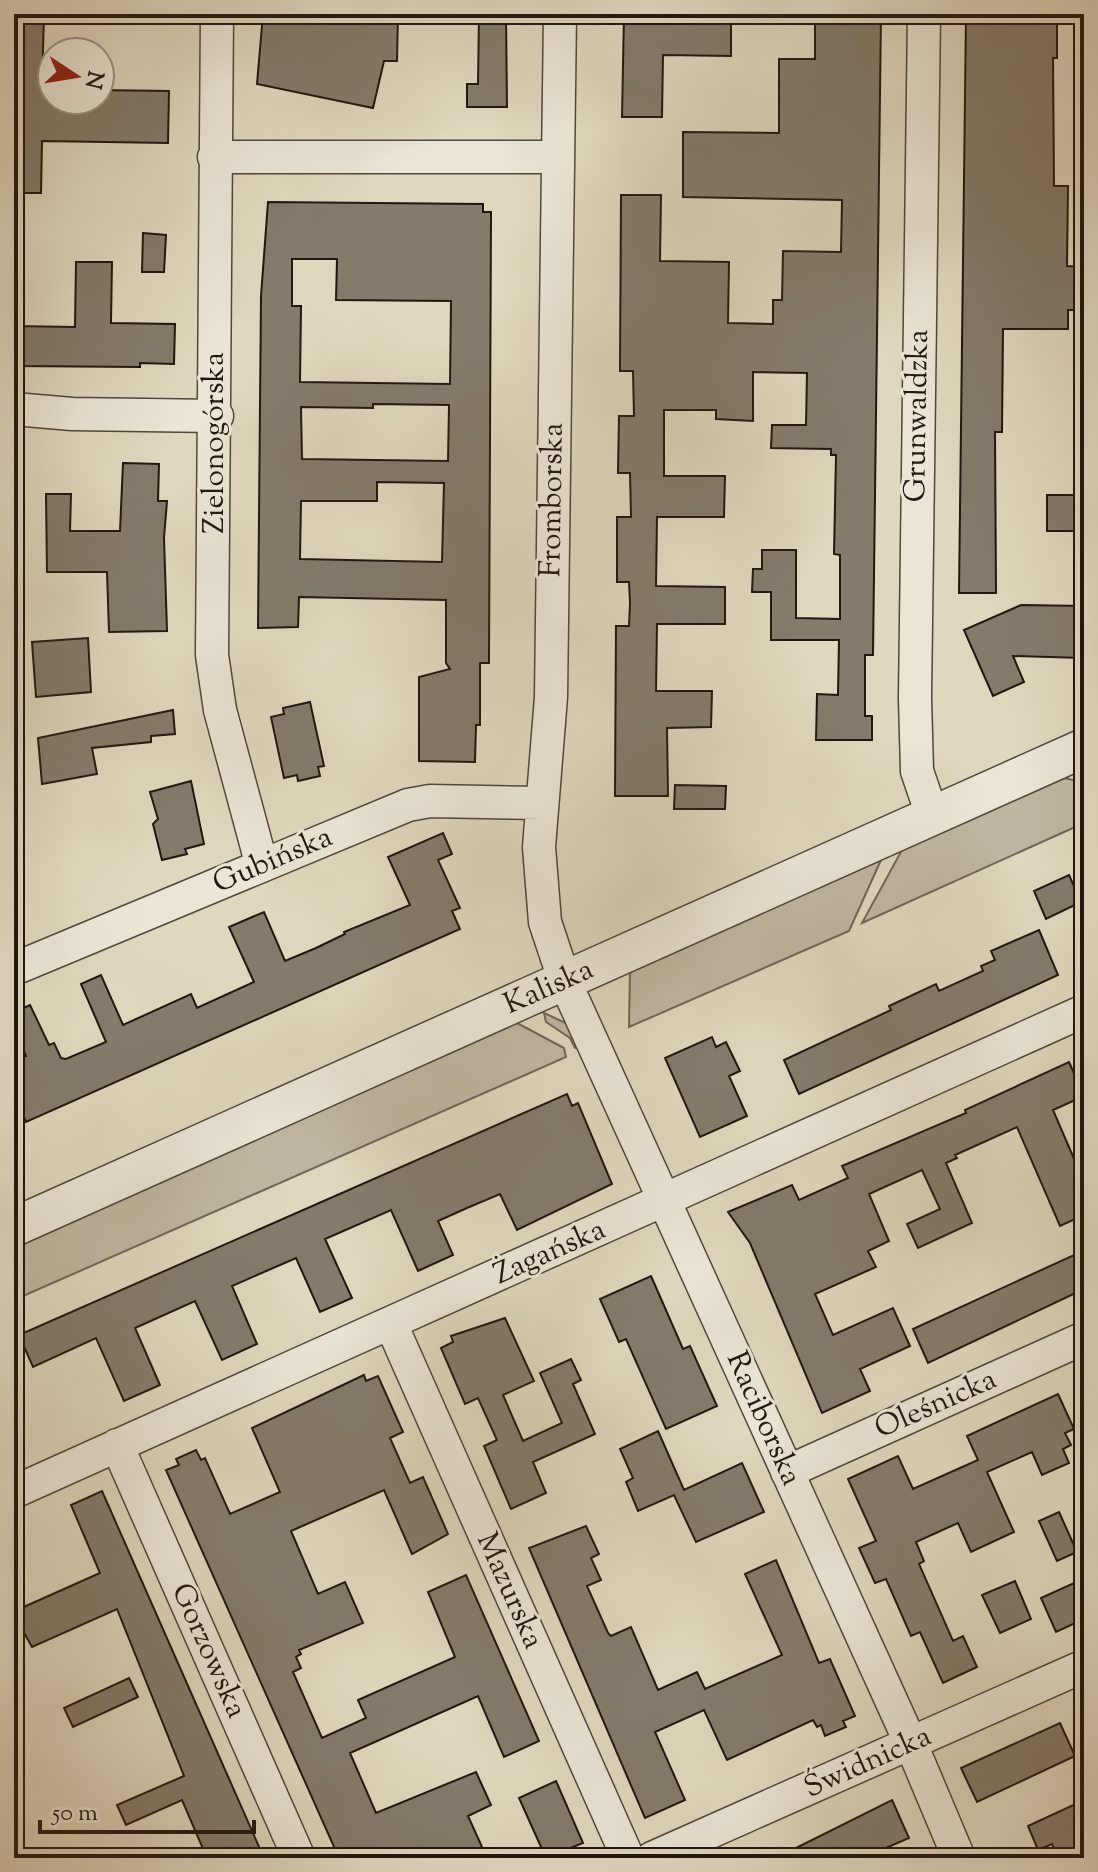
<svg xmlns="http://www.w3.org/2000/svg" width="1098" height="1872" font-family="'Sorts Mill Goudy',serif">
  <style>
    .green { fill: #bfb6a1; stroke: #706659; stroke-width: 2 }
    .building { fill: #847b6b; stroke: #221711; stroke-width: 2; fill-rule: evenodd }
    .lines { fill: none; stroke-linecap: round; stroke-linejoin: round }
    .minor-casing { stroke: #51473c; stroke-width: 35 }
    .tertiary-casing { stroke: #51473c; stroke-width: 41 }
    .minor { stroke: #eae5d5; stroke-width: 32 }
    .tertiary { stroke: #eae5d5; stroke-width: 38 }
    .labels { text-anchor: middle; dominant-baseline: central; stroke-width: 6; stroke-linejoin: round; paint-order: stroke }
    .street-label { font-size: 30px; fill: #221711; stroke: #eae5d5 }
  </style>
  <rect width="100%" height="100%" fill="#dfd7be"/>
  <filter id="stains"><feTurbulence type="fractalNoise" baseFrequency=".0025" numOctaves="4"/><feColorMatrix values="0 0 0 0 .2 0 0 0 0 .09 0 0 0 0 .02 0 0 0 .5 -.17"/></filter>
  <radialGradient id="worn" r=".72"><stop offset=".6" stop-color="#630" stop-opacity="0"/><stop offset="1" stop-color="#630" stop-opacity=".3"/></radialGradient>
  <path class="green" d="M1063,778L1084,782V823L862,923L903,848Z
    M881,860L849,931L629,1027L630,972Z
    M544,1013L570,1025L579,1045L575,1048L570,1038L546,1022Z
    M517,1023L564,1048L566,1057L14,1300V1248Z"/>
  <path class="building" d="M14,14H44L42,89H52V100H100V90L169,91L168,143L42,141L41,193H14Z
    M263,14H398L397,61H384L373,108L257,84Z
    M479,14H506L507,107H467V84H478Z
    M624,14H731V56L663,55L662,117H622Z
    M815,14H881L873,655H865V716H872V740H816L817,694L838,695L839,640H771V592H752L753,569H762V550H796V618L840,619V555L834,554L836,455H831V449L771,448L772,425H806L807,373L753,372V421L716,419V410H664V476H725L724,517H657L656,586L725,587V624H657L656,691H712L711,727L667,728L668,796H615L616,626H629L630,603L629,582H617V517H631L630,473H618L619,416H634L633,371H620L621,195H661L660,261L729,262L728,323L773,324V300H782L783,251L841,252L842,200L683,197V132L779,133V59H815Z
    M966,14H1009V22L1057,23V58H1053L1054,186H1068L1067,266L1081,267V286H1084V310H1068V329H1003L1002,432H995L996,593H959Z
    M268,202L483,204V212H491L489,663H480V725H476L475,762L419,761V677L450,669L446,663V600L299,597L298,627L258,628L261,296ZM292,259H337L336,300L451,301L450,384L300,382L301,306H292ZM373,404L449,405L448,461L302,459L301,407L373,408ZM377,482L444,483L442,562L300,559L301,501H377Z
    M143,233L166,235L164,272H142Z
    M76,262H112L111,323L175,324L174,364L140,363V367L14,366V326L75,327Z
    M123,463L159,464L158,501H167L164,538L167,631L109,632L107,572H47L46,494H71L70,531H120Z
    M1047,495H1081V531H1047Z
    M1021,605L1084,606L1082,658L1013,656L1024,682L993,696L964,630Z
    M88,638L91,692L36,697L32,642Z
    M310,702L324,766L318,767L320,776L298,781L297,775L284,778L271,717L284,714L283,708Z
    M173,710L175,734L151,736V742L92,748L97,774L42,784L38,738Z
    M191,781L204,844L185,849L187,854L162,860L153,824L158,819L150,792Z
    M675,785L726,786L725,809H674Z
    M443,833L452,854L438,860L460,908L452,911L460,929L26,1122L14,1096V1061L26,1056L14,1028V1012L30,1005L49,1045L54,1043L61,1058L66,1059L106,1042L81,984L101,975L123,1025L191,994L197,1008L254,982L229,927L264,912L285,961L316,948L345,934L344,932L410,905L388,857Z
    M1069,875L1081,902L1046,919L1034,891Z
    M1039,930L1058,975L799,1094L784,1060L891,1010L889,1006L936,984L939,991L983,971L981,966L995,960L991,951Z
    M712,1037L716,1047L726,1042L740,1071L729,1076L747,1116L700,1137L665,1058Z
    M1069,1062L1084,1096L1053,1110L1084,1182V1215L1060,1226L1017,1127L955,1155L957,1158L946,1163L972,1223L918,1248L907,1224L940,1209L922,1170L869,1194L889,1241L868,1251L876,1267L815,1294L833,1335L893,1308L910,1346L860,1369L870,1391L822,1413L750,1243L728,1212L792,1185L799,1200L848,1178L842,1166L966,1113L965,1110Z
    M567,1094L572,1106L578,1103L612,1184L517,1230L500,1194L467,1208L438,1221L453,1255L418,1271L391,1210L325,1239L352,1298L320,1312L296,1258L232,1286L257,1344L222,1360L195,1301L135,1328L160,1385L124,1401L96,1338L33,1367L19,1335Z
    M1074,1255L1084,1277V1289L928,1363L913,1329Z
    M651,1276L683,1349L690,1346L717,1406L666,1429L626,1339L619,1342L600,1299Z
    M505,1318L534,1381L503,1395L523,1441L562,1423L540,1373L571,1359L581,1380L573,1384L595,1434L533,1462L546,1493L511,1509L484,1446L497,1440L478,1398L465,1404L441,1348L453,1342L451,1336Z
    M364,1375L366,1381L378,1376L403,1432L390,1438L410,1483L423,1477L448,1534L412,1554L384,1490L291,1531L318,1594L345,1582L363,1623L299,1650L301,1654L296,1657L301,1668L293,1672L322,1738L366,1718L358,1700L455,1657L428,1592L466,1575L539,1741L504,1757L478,1696L350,1753L376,1813L476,1772L491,1805L468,1816L487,1858H339L166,1470L179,1465L176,1459L196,1450L201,1460L205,1458L230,1514L280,1492L252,1428Z
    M1058,1394L1074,1429L1065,1433L1071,1445L1063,1449L1069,1463L1042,1475L1032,1452L987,1472L1014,1532L971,1552L958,1523L916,1542L924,1561L919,1564L953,1641L963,1636L977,1667L943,1683L920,1632L911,1636L886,1579L875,1583L859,1548L876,1541L848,1479L898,1456L913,1489L978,1460L967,1436Z
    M658,1431L684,1490L742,1463L764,1512L696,1542L674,1495L638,1511L626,1482L633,1478L620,1449Z
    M102,1491L162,1627L264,1858H207L182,1800L126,1825L117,1805L184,1776L117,1609L32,1647L17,1620V1610L100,1573L71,1505Z
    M1059,1512L1077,1552L1057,1561L1039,1521Z
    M586,1526L599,1554L591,1558L601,1580L587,1586L608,1633L611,1636L631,1627L658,1690L697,1672L705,1689L782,1655L745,1574L776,1560L819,1663L830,1659L855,1716L843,1721L846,1727L825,1736L821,1725L817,1727L813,1720L727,1760L704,1710L655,1732L685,1800L645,1818L529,1548Z
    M1015,1581L1031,1619L1000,1633L982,1595Z
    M1074,1583L1084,1606V1619L1056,1632L1041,1598Z
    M129,1678L138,1697L73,1727L64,1708Z
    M1060,1723L1075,1756L977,1802L961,1768Z
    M556,1781L583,1843L546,1858L519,1798Z
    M892,1800L909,1838L863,1858H776Z
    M1084,1800V1850L1058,1858L1052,1844L1038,1850L1028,1826Z"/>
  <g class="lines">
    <defs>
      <path id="minor" d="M217,14L212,655L220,710L262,866
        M560,14L551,697L539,847L545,922L565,982L911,1744L959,1858
        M924,14L915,698L917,771L932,815
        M214,157H558
        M14,409L72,414L217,416
        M14,969L408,805L430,801L541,803
        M391,1324L628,1858
        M117,1445L299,1858
        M787,1472L1084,1338
        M14,1492L1084,1011
        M652,1858L1084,1666"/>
      <path id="tertiary" d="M14,1227L1084,748"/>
    </defs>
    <use href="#minor" class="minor-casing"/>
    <use href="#tertiary" class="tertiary-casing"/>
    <use href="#minor" class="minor"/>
    <use href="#tertiary" class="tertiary"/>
  </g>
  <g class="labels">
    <g class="street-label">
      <text transform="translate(918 416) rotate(-89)">Grunwaldzka</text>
      <text transform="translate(215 443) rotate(-90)">Zielonogórska</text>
      <text transform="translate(553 500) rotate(-89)">Fromborska</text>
      <text transform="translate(273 861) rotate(-23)">Gubińska</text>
      <text transform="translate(549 988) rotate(-24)">Kaliska</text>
      <text transform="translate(550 1253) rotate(-24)">Żagańska</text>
      <text transform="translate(936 1405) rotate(-24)">Oleśnicka</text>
      <text transform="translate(763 1419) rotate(66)">Raciborska</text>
      <text transform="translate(509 1591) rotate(66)">Mazurska</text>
      <text transform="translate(208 1651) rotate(66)">Gorzowska</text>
      <text transform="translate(868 1763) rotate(-24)">Świdnicka</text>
    </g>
  </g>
  <rect width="1098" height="1872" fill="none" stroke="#dfd7be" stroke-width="48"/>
  <rect x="16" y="16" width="1066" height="1840" fill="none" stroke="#221711" stroke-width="4"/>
  <rect x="24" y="24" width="1050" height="1824" fill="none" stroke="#221711" stroke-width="2"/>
  <g transform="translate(76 76) rotate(102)"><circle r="38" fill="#eae5d5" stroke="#9a9387" stroke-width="2"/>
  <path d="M0-6L14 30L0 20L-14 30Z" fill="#8f2418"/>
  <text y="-12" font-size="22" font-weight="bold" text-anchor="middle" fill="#221711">N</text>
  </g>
  <path d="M40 1820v12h214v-12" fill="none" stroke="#221711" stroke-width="4"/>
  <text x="52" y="1820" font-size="24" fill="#221711" stroke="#eae5d5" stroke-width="6" paint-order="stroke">50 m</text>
  <rect width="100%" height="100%" filter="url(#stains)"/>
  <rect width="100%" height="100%" fill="url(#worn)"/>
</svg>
